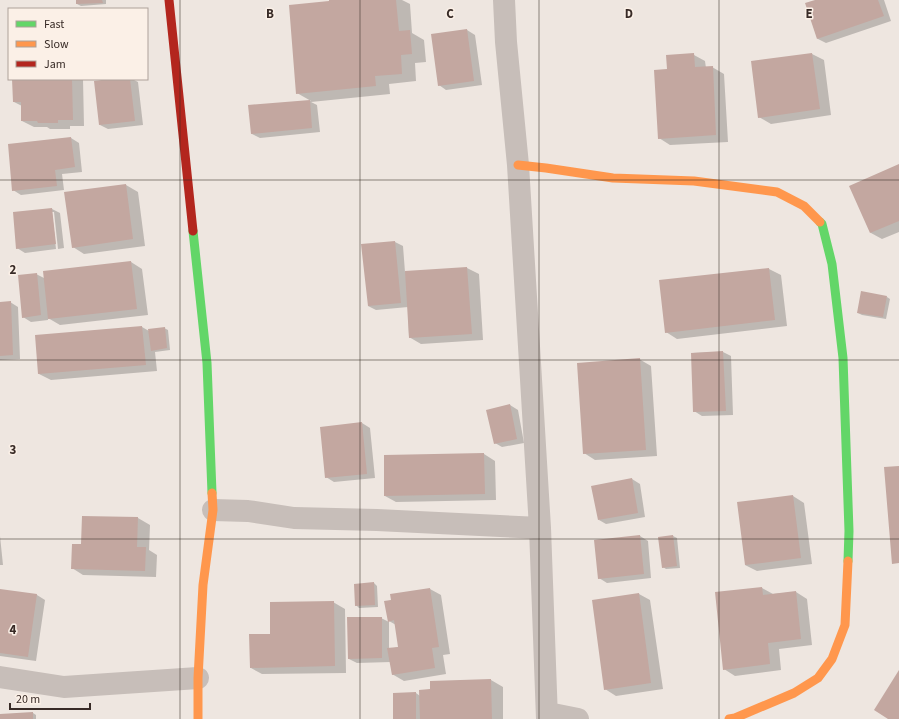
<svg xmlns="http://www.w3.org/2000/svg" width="899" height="719" font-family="'Source Sans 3',sans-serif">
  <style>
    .shadow { fill: #0003; fill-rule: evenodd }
    .building { fill: #c3a7a0 }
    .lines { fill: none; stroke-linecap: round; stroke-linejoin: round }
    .street { stroke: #c7beb9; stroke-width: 22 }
    .fast { stroke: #63d668; stroke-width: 9 }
    .slow { stroke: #ff974d; stroke-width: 9 }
    .jam { stroke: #b3261e; stroke-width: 9 }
    .grid { fill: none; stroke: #382b27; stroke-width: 1; stroke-opacity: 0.55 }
    .grid-label { font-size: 13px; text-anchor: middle; font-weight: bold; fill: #382b27; stroke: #fbf0e7; stroke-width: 3; stroke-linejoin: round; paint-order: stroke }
  </style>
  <rect width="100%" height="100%" fill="#eee6e0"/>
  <path class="shadow" d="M77,0H106V4L81,6L77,4Z
    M330,0H402L410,4L412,33L424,40L426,62L415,63L416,81L389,84L390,94L311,102L317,105L320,132L260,138L252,134L250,106L311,101L297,93L330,2Z
    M818,0H884L891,21L826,43L818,39Z
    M467,30L475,35L482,85L446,90L439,85Z
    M812,54L824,60L831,115L771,124L759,117L752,62Z
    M694,55L705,61L706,68L712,67L724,74L728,142L670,145L659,138L668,70Z
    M13,79H83L84,126H70V129H50L47,127H34L22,121V106L14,102Z
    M117,79H132L138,82L143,125L108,129L100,125Z
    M71,138L79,143L82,172L62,174L64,190L21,195L13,190L9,145Z
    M899,166V232L882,239L871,233L851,186Z
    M126,185L138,192L145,246L84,254L73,247Z
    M52,209L60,213L64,248L58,249L54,212H52L56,249L25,253L17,248L14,213Z
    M395,242L403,246L405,272L467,268L479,274L483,340L421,344L409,337L408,307L376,310L368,306Z
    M131,262L142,269L148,315L60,325L48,318V320L31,322L23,317L36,274L44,278Z
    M769,269L781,275L787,326L677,339L666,332L660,281Z
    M887,297L890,299L886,319L862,315L858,313Z
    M10,302L18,307L20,359L0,360V303Z
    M142,327L149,331L164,328L168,330L170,350L155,352L157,371L51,380L39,374L36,336Z
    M723,352L731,356L733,415L702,416L694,411L692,353Z
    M639,359L651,366L657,456L595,460L584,453Z
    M510,405L518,410L524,443L502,447L495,443Z
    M362,423L370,428L375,478L334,482L326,477Z
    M484,454L495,461L496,500L396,502L385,496Z
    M632,479L640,484L645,517L606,524L599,520Z
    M793,496L804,503L812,564L757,571L745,565Z
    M83,517L138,518L150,525L149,550L157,555L156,577L83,575L72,568L82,545Z
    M0,536L3,565H0Z
    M640,536L648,541L651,578L607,583L599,578Z
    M673,536L677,538L680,568L666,569L663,567Z
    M374,583L377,586L378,607L359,608L356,605Z
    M762,588L773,594L796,592L807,599L812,645L779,649L781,670L735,676L724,669Z
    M430,589L441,595L450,654L443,655L446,674L404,681L392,674L391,662L357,663L349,659L381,618L389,622L385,602ZM389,621L396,625L399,647L389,649Z
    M0,590L37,595L45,600L36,661L0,656Z
    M639,594L650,600L663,689L616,696L605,689Z
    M333,602L345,609L346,673L262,674L251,668L271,634Z
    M491,680L503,687V719H394L416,693L420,696L431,690V682Z
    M33,713L36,715V719H0V715Z"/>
  <path class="building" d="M76,0H102L103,3L76,4Z
    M329,0H396L399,31L410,30L412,54L401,55L402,74L375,76L376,86L296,94L289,5L329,1Z
    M815,0H878L884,16L817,39L805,3Z
    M467,29L474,81L438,86L431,34Z
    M694,53L695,67L713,66L716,135L658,139L654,70L667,69L666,55Z
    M812,53L820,109L758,118L751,61Z
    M12,79H72L73,120H58V123H38L37,121H21V102H13Z
    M109,79H130L135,121L99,125L94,81Z
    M310,100L312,128L251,134L248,105Z
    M71,137L75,167L55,170L57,186L12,191L8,144Z
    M899,164V221L870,233L849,186Z
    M126,184L133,239L72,248L64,192Z
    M52,208L56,244L16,249L13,212Z
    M395,241L401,303L368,306L361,244Z
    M131,261L137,309L48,319L43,271Z
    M467,267L472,334L409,338L405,271Z
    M769,268L775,320L665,333L659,280Z
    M37,273L41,315L22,318L18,275Z
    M861,291L887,296L883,317L857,313Z
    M11,301L13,355L0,356V302Z
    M142,326L146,365L38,374L35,335Z
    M165,327L167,348L151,351L148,329Z
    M723,351L726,411L693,412L691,353Z
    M640,358L646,450L583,454L577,363Z
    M510,404L517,439L494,444L486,410Z
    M362,422L367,474L325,478L320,427Z
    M484,453L485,494L384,496V455Z
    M899,466V563L892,564L884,467Z
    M632,478L638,513L598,520L591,486Z
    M793,495L801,558L745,565L737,502Z
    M82,516L138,517L137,547H146L145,571L71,569L72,544H81Z
    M640,535L644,574L598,579L594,540Z
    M673,535L677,566L662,568L658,537Z
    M374,582L375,605L355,606L354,584Z
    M762,587L763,595L796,591L801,639L768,643L770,664L723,670L715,592Z
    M430,588L439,647L432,648L435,668L392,675L387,648L398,647L394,620L388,622L384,601L391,600L390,594Z
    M0,589L37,594L28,657L0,653Z
    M639,593L651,683L604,690L592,600Z
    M334,601L335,666L250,668L249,634H270V602Z
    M347,617H382V658L348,659Z
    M899,670V719H888L874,710Z
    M491,679L492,719H420L419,690L430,689V681Z
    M416,692V719H393V693Z
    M33,712V719H0V714Z"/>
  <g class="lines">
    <path class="street" d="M504,0L506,42L518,165L540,528L547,719
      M213,510L248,511L294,518L377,520L540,528
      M0,677L64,687L198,678
      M548,713L578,719"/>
    <path class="fast" d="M820,222L822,224L832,264L843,358L849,531L848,561
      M193,231L207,363L212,493"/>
    <path class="slow" d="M518,165L546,168L613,178L694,181L777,192L804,206L820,222
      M198,719V678L203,585L213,510L212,493
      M729,719L735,718L794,693L818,678L832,659L845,625L848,561"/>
    <path class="jam" d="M169,0L193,231"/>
  </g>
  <path class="grid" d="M180,0V719M360,0V719M539,0V719M719,0V719M0,180H899M0,360H899M0,539H899"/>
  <g class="grid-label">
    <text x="270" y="18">B</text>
    <text x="450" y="18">C</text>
    <text x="629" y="18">D</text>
    <text x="809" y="18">E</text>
    <text x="13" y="274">2</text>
    <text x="13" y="454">3</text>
    <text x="13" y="634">4</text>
  </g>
  <rect x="8" y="8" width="140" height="72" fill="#fbf0e7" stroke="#ada19a"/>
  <rect x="16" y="21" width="20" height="6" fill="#63d668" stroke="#ada19a"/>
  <text x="44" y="28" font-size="12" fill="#382b27">Fast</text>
  <rect x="16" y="41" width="20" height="6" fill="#ff974d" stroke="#ada19a"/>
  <text x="44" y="48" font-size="12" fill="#382b27">Slow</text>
  <rect x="16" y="61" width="20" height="6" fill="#b3261e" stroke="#ada19a"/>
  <text x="44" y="68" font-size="12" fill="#382b27">Jam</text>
  <path d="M10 703v6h80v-6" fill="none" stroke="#382b27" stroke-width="2"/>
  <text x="16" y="703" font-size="12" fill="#382b27" stroke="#fbf0e7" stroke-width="3" paint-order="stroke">20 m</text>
</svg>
